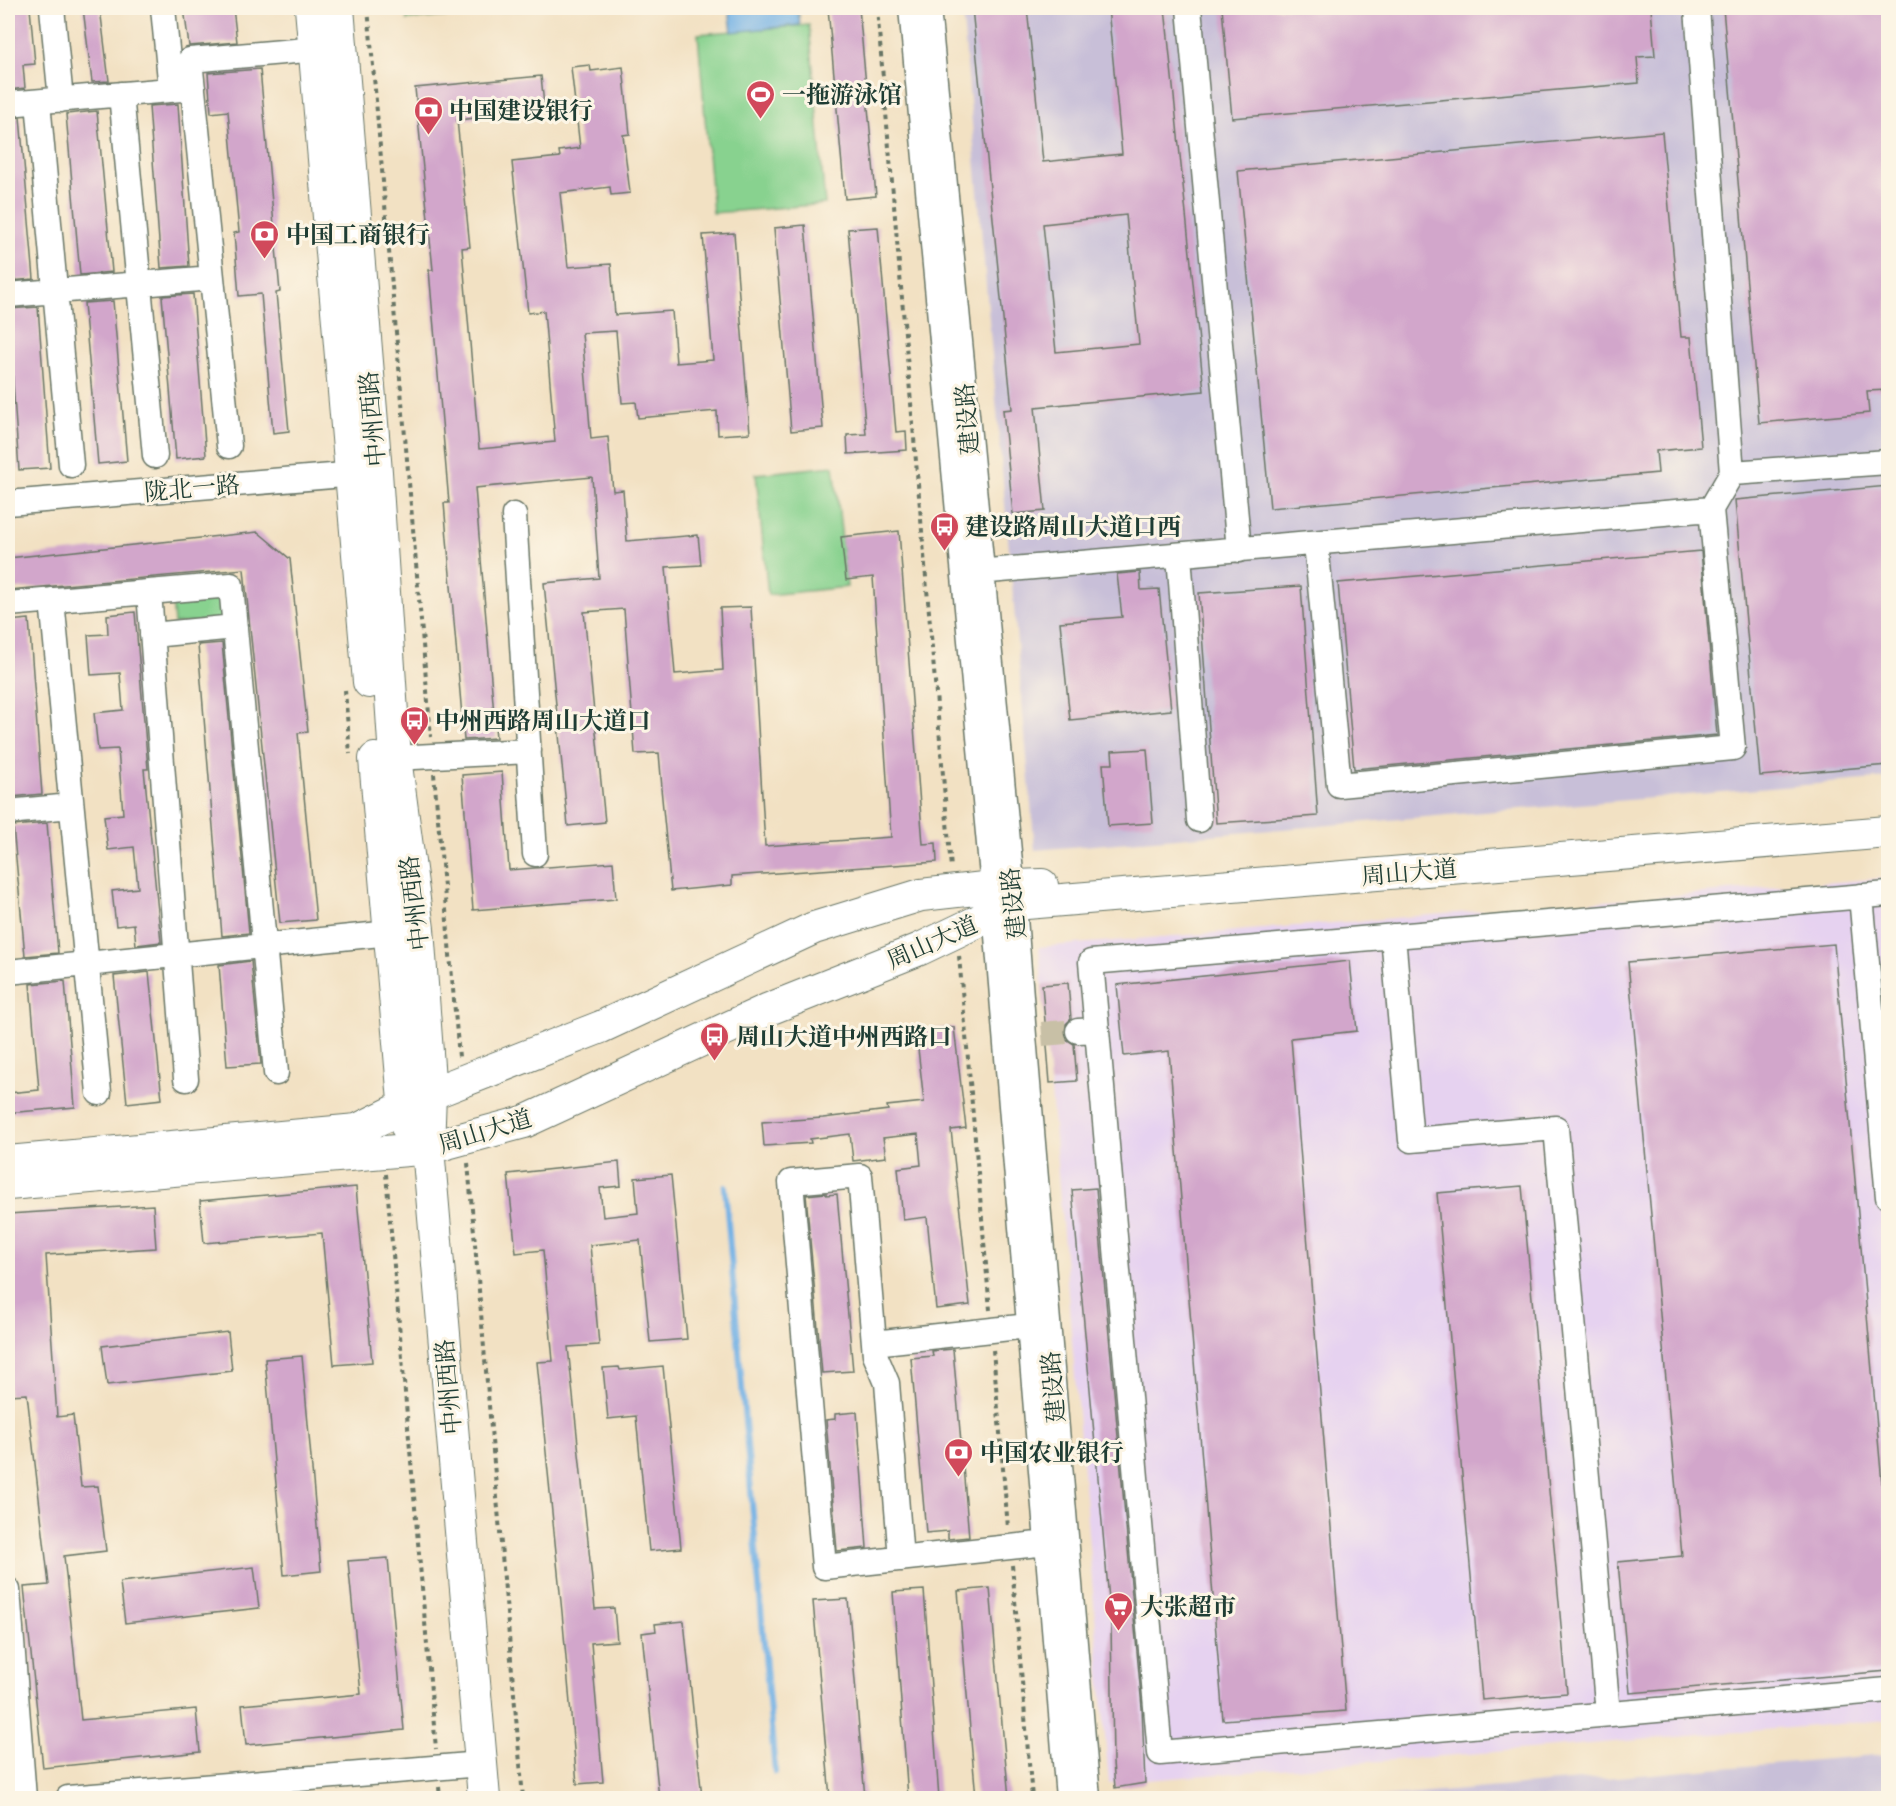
<svg xmlns="http://www.w3.org/2000/svg" width="1896" height="1806" font-family="'EB Garamond','Noto Serif SC',serif">
  <style>
    .built { fill: #e6d2f0 }
    .industrial { fill: #c8bfd8 }
    .green { fill: #88d28f; stroke: #548862; stroke-width: 1.5 }
    .water { fill: #72b1e5; stroke: #48778c; stroke-width: 1.5 }
    .lines { fill: none; stroke-linecap: round; stroke-linejoin: round }
    .stream { stroke: #72b1e5; stroke-width: 6 }
    .building { fill: #d2a6cb; fill-rule: evenodd }
    .minor-tunnel { stroke: #c8c0a6; stroke-width: 24; stroke-dasharray: 24 12; stroke-linecap: butt }
    .minor-casing { stroke: #697666; stroke-width: 27 }
    .major-casing { stroke: #697666; stroke-width: 34 }
    .path { stroke: #697666; stroke-width: 4; stroke-dasharray: 4.5 4.5; stroke-linecap: butt }
    .minor { stroke: #fff; stroke-width: 24 }
    .major { stroke: #fff; stroke-width: 32 }
    .labels { text-anchor: middle; dominant-baseline: central; stroke-width: 6; stroke-linejoin: round; paint-order: stroke }
    .poi-label { font-size: 24px; font-weight: bold; fill: #1f3d34; stroke: #fcf5e5; text-anchor: start }
    .street-label { font-size: 24px; fill: #1f3d34; stroke: #fcf5e5 }
  </style>
  <rect width="100%" height="100%" fill="#fcf5e5"/>
  <filter id="ink" filterUnits="userSpaceOnUse"><feTurbulence type="fractalNoise" baseFrequency=".0167" numOctaves="2"/><feDisplacementMap in="SourceGraphic" scale="12" xChannelSelector="R" yChannelSelector="G"/><feConvolveMatrix kernelMatrix="1 2 1 2 8 2 1 2 1" color-interpolation-filters="sRGB"/></filter>
  <filter id="wash" filterUnits="userSpaceOnUse"><feTurbulence type="fractalNoise" baseFrequency=".008" numOctaves="4" result="noise"/><feDisplacementMap in="SourceGraphic" scale="24" xChannelSelector="R" yChannelSelector="G"/><feGaussianBlur stdDeviation="1.35" result="paint"/><feColorMatrix in="noise" values="0 0 0 0 0 0 0 0 0 0 0 0 0 0 0 0 0 1.4 0 .05"/><feComposite in="paint" operator="in"/></filter>
  <g filter="url(#wash)">
    <rect width="100%" height="100%" fill="#f2e1c3"/>
    <path class="built" d="M1888,878V1720L1109,1783L1039,947Z"/>
    <path class="industrial" d="M962,8H1888V778L1035,850Z
      M1888,1754V1798H1370Z"/>
    <path class="green" d="M406,8H536L407,20Z
      M809,25L825,204L713,213L698,34Z
      M834,466L847,587L768,595L756,474Z
      M222,593L224,620L174,624L172,598Z"/>
    <path class="water" d="M729,8H798L800,25L732,32Z"/>
    <g class="lines">
      <path class="stream" d="M725,1187L775,1772"/>
    </g>
    <g id="blocks">
      <path class="building" d="M8,8H30L35,64L23,65L25,88L8,90Z
        M83,8H100L109,81L92,82Z
        M184,8H233L237,42L189,46Z
        M828,8H859L876,196L845,199Z
        M972,8H1027L1043,162L1122,154L1108,8H1165L1204,391L1035,407L1045,511L1013,514L1003,410L1012,409ZM1126,215L1139,344L1056,352L1043,224Z
        M1222,8H1651L1655,56L1637,57L1639,83L1232,118Z
        M1723,8H1888V390L1867,391L1869,413L1759,423Z
        M590,65L591,71L623,67L630,134L623,135L630,193L611,195L610,187L560,193L568,267L611,264L615,315L672,311L676,363L713,360L703,235L734,233L750,433L718,435L717,411L638,418L636,402L622,403L616,331L582,333L591,439L608,437L613,491L623,490L627,541L698,535L701,565L666,567L675,674L723,670L720,608L751,607L765,846L891,837L873,577L846,580L841,537L899,531L923,844L936,843L937,862L732,876V885L671,891L661,788H662L659,753L635,754L624,609L584,612L605,822L568,826L544,583L599,578L592,477L475,488L496,738L464,740L444,503H449L429,270H433L415,88L541,76L544,105L533,106L534,112L457,120L470,247L462,248L479,449L555,442L544,311L528,313L512,162L560,157L559,151L580,148L571,67Z
        M260,69L280,292L276,293L289,431L273,433L261,294L239,296L234,233L239,232L228,111L211,113L208,73Z
        M178,104L189,266L161,268L149,106Z
        M97,111L112,272L80,275L66,114Z
        M20,117L34,279L8,281V118Z
        M1662,132L1681,337H1691L1701,447L1656,451L1658,473L1270,508L1238,171Z
        M805,225L823,428L791,431L774,228Z
        M878,227L896,432L906,431L907,450L848,454L847,435L866,434L848,229Z
        M193,294L206,456L176,459L162,296Z
        M113,301L127,461L98,464L84,303Z
        M38,307L50,468L19,470L8,309Z
        M1888,486V765L1760,776L1735,500Z
        M258,532L290,559L308,732L298,733L316,920L280,923L244,569L8,590V558Z
        M1701,551L1717,735L1354,769L1338,583Z
        M1140,572L1141,590L1159,589L1171,710L1070,720L1060,622L1122,617L1117,574Z
        M1301,586L1318,816L1216,823L1199,593Z
        M135,612L148,769H144L161,942L136,945L134,924L116,926L112,891L138,888L134,847L108,850L104,816L123,814L118,749L98,750L94,713L123,710L120,673L91,675L88,635L108,634L107,615Z
        M29,619L42,794L11,797L8,796V621Z
        M222,643L249,933L222,936L198,645Z
        M1147,749L1153,823L1108,826L1103,764H1113L1112,751Z
        M502,772L509,870L613,862L616,899L473,910L462,775Z
        M47,823L58,953L25,956L13,826Z
        M1834,944L1888,1551V1671L1630,1693L1618,1562L1682,1556L1628,962Z
        M251,961L261,1064L227,1066L219,965Z
        M1350,961L1357,1031L1291,1038L1346,1711L1223,1720L1169,1051L1124,1056L1117,985Z
        M149,972L162,1099L127,1103L114,976Z
        M65,981L75,1107L8,1113V1093L39,1090L30,984Z
        M1068,983L1071,1019L1066,1024L1064,1032L1066,1039L1074,1044L1077,1081L1050,1083L1042,985Z
        M954,1027L966,1128L951,1130L970,1305L936,1309L927,1217L903,1220L898,1168L921,1165L918,1134L883,1138L886,1157L853,1161L850,1134L810,1139L811,1143L764,1146L762,1122L823,1118L888,1110L887,1106L924,1102L916,1031Z
        M619,1162L621,1186L600,1188L603,1217L638,1213L635,1178L671,1175L687,1339L650,1342L640,1240L590,1245L599,1345L568,1347L595,1609L614,1608L617,1641L591,1643L603,1782L577,1784L562,1612L537,1362L553,1361L543,1250L516,1253L508,1174Z
        M1522,1186L1567,1693L1482,1700L1437,1193Z
        M356,1187L372,1362L334,1365L322,1233L204,1243L200,1201Z
        M1096,1188L1142,1708L1145,1783L1115,1788L1113,1762L1111,1622L1072,1190Z
        M826,1193V1195L837,1194L853,1371L822,1373L806,1195Z
        M153,1205L156,1248L46,1255L57,1417L73,1415L81,1487L98,1486L106,1551L64,1556L81,1720L196,1709L200,1752L43,1768L24,1587L49,1585L27,1394L9,1395L8,1366V1214Z
        M228,1332L232,1371L107,1385L102,1346Z
        M953,1349L969,1537L948,1539V1531L926,1533L911,1358L933,1356L932,1351Z
        M302,1356L321,1571L284,1575L265,1359Z
        M663,1366L681,1548L649,1551L636,1416L608,1419L603,1368L619,1367L620,1370Z
        M857,1412L867,1548L837,1551L826,1420L835,1419V1414Z
        M388,1558L404,1730L246,1745L242,1705L361,1694L348,1561Z
        M254,1567L259,1608L125,1623L120,1582Z
        M990,1588L1000,1702L1009,1798H976L958,1591Z
        M924,1590L939,1798H908L893,1592Z
        M848,1599L865,1798H830L813,1601Z
        M684,1621L702,1798H659L642,1633L656,1631L655,1624Z"/>
    </g>
  </g>
  <g filter="url(#ink)">
    <use href="#blocks" fill-opacity="0" stroke="#697666" stroke-width="1.5"/>
    <g class="lines">
      <path class="minor-tunnel" d="M1042,1034L1078,1031"/>
      <defs>
        <path id="minor" d="M52,8L61,100
          M163,8L171,90
          M911,8L993,887L1068,1798
          M928,8L1014,904L1024,1036L1088,1798
          M1189,8L1239,550
          M1697,8L1732,473L1888,462
          M121,94L155,456
          M38,102L71,465
          M8,104L193,88
          M8,295L212,278
          M229,446L190,60L330,48
          M8,503L368,473
          M1711,509L1732,473
          M514,515L535,854
          M1179,555L1199,820
          M966,573C1214,551 1463,530 1711,509L1733,748L1339,785L1316,543
          M149,592L186,1079
          M52,600L99,1093
          M8,604L231,585L276,1073
          M152,635L235,627
          M395,758L529,751
          M8,812L71,806
          M1861,896L1888,1197
          M1393,936L1411,1140L1556,1128L1608,1714
          M8,972L390,933
          M1097,1030L1091,962L1888,894
          M1078,1031L1097,1030L1160,1753L1888,1690
          M874,1343L1028,1326
          M901,1559L887,1383L875,1355L860,1176L791,1182L824,1567C898,1559 972,1551 1047,1543
          M8,1590L24,1798
          M68,1798L481,1764"/>
        <path id="major" d="M311,8L369,682
          M338,8L376,472L395,758L418,929L430,1094L428,1148L484,1798
          M375,759L406,1125
          M8,1162L357,1130L430,1094L601,1027L814,928L921,895L993,887L1042,885
          M8,1184L408,1150L428,1148L524,1122L769,1009L920,949L1014,904L1888,832"/>
      </defs>
      <use href="#minor" class="minor-casing"/>
      <use href="#major" class="major-casing"/>
      <path class="path" d="M368,8L431,737
        M877,8L951,868
        M345,690L350,754
        M434,774L459,1057
        M959,956L990,1310
        M468,1163L523,1798
        M386,1174L436,1749
        M993,1350L1008,1528
        M1012,1565L1032,1798
        M439,1787L440,1798"/>
      <use href="#minor" class="minor"/>
      <use href="#major" class="major"/>
    </g>
  </g>
  <defs>
    <symbol id="stadium-pin" viewBox="-11 -11 22 30"><path d="M0 17L-7.5 6A9.5 9.5 0 1 1 7.5 6Z" fill="#d1495b" stroke="#fcf5e5"/><path d="M0-5a6.5 5 0 1 0 0 10a6.5 5 0 1 0 0-10ZM-3.5-1.8h7v3.6h-7Z" fill="#fff"/></symbol>
    <symbol id="bank-pin" viewBox="-11 -11 22 30"><path d="M0 17L-7.5 6A9.5 9.5 0 1 1 7.5 6Z" fill="#d1495b" stroke="#fcf5e5"/><path d="M-6-4H6V4H-6ZM0-2.3a2.3 2.3 0 1 0 0 4.6a2.3 2.3 0 1 0 0-4.6Z" fill="#fff"/></symbol>
    <symbol id="bus-pin" viewBox="-11 -11 22 30"><path d="M0 17L-7.5 6A9.5 9.5 0 1 1 7.5 6Z" fill="#d1495b" stroke="#fcf5e5"/><path d="M-5-6H5V4H4V6H2V4H-2V6H-4V4H-5ZM-3.5-4V0h7V-4ZM-3.5 1.2v1.5H-2V1.2ZM2 1.2v1.5H3.5V1.2Z" fill="#fff"/></symbol>
    <symbol id="supermarket-pin" viewBox="-11 -11 22 30"><path d="M0 17L-7.5 6A9.5 9.5 0 1 1 7.5 6Z" fill="#d1495b" stroke="#fcf5e5"/><path d="M-6-5.5h2.5l.6 2H6L4.5 2H-2.5L-4.4-4H-6ZM-1.5 3.2a1.3 1.3 0 1 0 .1 0ZM3 3.2a1.3 1.3 0 1 0 .1 0Z" fill="#fff"/></symbol>
  </defs>
  <g fill-rule="evenodd">
    <use href="#stadium-pin" x="744" y="78" width="33" height="45"/>
    <use href="#bank-pin" x="412" y="94" width="33" height="45"/>
    <use href="#bank-pin" x="248" y="218" width="33" height="45"/>
    <use href="#bus-pin" x="928" y="510" width="33" height="45"/>
    <use href="#bus-pin" x="398" y="704" width="33" height="45"/>
    <use href="#bus-pin" x="698" y="1020" width="33" height="45"/>
    <use href="#bank-pin" x="942" y="1436" width="33" height="45"/>
    <use href="#supermarket-pin" x="1102" y="1590" width="33" height="45"/>
  </g>
  <g class="labels">
    <g class="poi-label">
      <text x="782" y="94">一拖游泳馆</text>
      <text x="449" y="110">中国建设银行</text>
      <text x="286" y="234">中国工商银行</text>
      <text x="965" y="526">建设路周山大道口西</text>
      <text x="435" y="720">中州西路周山大道口</text>
      <text x="736" y="1036">周山大道中州西路口</text>
      <text x="980" y="1452">中国农业银行</text>
      <text x="1140" y="1606">大张超市</text>
    </g>
    <g class="street-label">
      <text transform="translate(372 419) rotate(-95)">中州西路</text>
      <text transform="translate(967 419) rotate(-95)">建设路</text>
      <text transform="translate(192 488) rotate(-5)">陇北一路</text>
      <text transform="translate(1409 872) rotate(-5)">周山大道</text>
      <text transform="translate(414 903) rotate(-97)">中州西路</text>
      <text transform="translate(1013 903) rotate(-96)">建设路</text>
      <text transform="translate(932 942) rotate(-24)">周山大道</text>
      <text transform="translate(485 1131) rotate(-17)">周山大道</text>
      <text transform="translate(448 1387) rotate(-95)">中州西路</text>
      <text transform="translate(1053 1387) rotate(-95)">建设路</text>
    </g>
  </g>
  <rect width="1896" height="1806" fill="none" stroke="#fcf5e5" stroke-width="30"/>
</svg>
